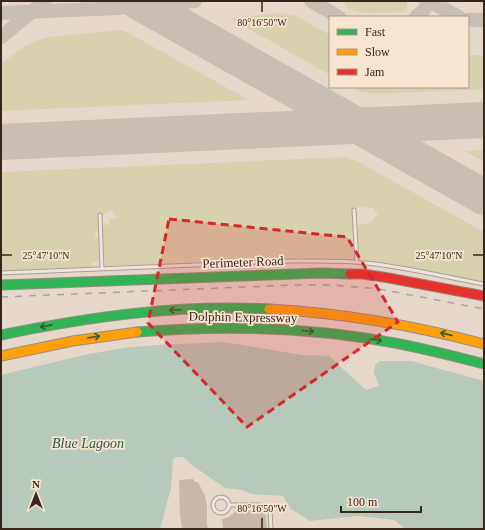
<svg xmlns="http://www.w3.org/2000/svg" width="485" height="530" font-family="Georgia,serif">
  <style>
    .green { fill: #d8d1ad }
    .water { fill: #b7c9ba }
    .lines { fill: none; stroke-linecap: round; stroke-linejoin: round }
    .taxiway { stroke: #c8beb4; stroke-width: 14 }
    .runway { stroke: #c8beb4; stroke-width: 36 }
    .building { fill: #c9b6ac }
    .lane-casing { stroke: #aa9e95; stroke-width: 5 }
    .fast-casing { stroke: #998d85; stroke-width: 11 }
    .slow-casing { stroke: #998d85; stroke-width: 11 }
    .jam-casing { stroke: #998d85; stroke-width: 11 }
    .lane { stroke: #ede5dd; stroke-width: 3 }
    .fast { stroke: #30b455; stroke-width: 9 }
    .slow { stroke: #ff9f0a; stroke-width: 9 }
    .jam { stroke: #e5322d; stroke-width: 9 }
    .rail { stroke: #aca49d; stroke-width: 1.5; stroke-dasharray: 7 7; stroke-linecap: butt }
    .oneway { stroke: #355e33 }
    .marked { fill: #d62828; fill-opacity: 0.2; stroke: #d62828; stroke-width: 3; stroke-dasharray: 8 5; stroke-linejoin: round }
    .ticks { fill: none; stroke: #39251c; stroke-width: 1.5 }
    .labels { text-anchor: middle; dominant-baseline: central; stroke-width: 3.5; stroke-linejoin: round; paint-order: stroke }
    .street-label { font-size: 13px; fill: #39251c; stroke: #f7e5d0 }
    .water-label { font-size: 14px; font-style: italic; fill: #2b594e; stroke: #f7e5d0 }
    .ticks-label { font-size: 10px; text-anchor: middle; fill: #39251c; stroke: #f7e5d0; stroke-width: 3.5; stroke-linejoin: round; paint-order: stroke }
  </style>
  <rect width="100%" height="100%" fill="#e5d8cb"/>
  <path class="green" d="M344,1H404L407,3C407,8 407,10 402,12L366,13L355,11L347,8Z
    M280,13L296,16L330,35V75L230,18Z
    M123,30L249,100L1,111V65C20,48 30,41 55,36Z
    M468,55H482L484,56V89L374,94L359,91L352,87H468Z
    M484,150V162L465,151Z
    M346,157L357,161L484,232V282L387,263L360,259L357,226L372,222L374,217L378,215L373,208L361,207L354,209L356,256L355,258L352,259L296,258L105,266L103,264L105,263V259H102V227L105,225L110,224L109,219H117L116,215L111,210L108,211L104,215H99C99,221 101,229 95,233V237L99,239L100,258H98V261L91,264L93,267L1,271V172Z"/>
  <path class="water" d="M220,342L237,344L302,355L329,356L366,390L379,386L374,373L375,365L380,361H411L484,381V529H405L394,520L359,516L310,521L291,509L283,496L251,494L242,490L225,488L192,465L184,457H177L173,459L171,488L160,529H1V375C42,365 83,354 124,348C156,344 188,344 220,342Z"/>
  <g class="lines">
    <path class="taxiway" d="M311,1L339,17
      M429,1L459,17
      M1,13L119,8L195,1
      M416,17L424,10L429,1
      M468,20H484
      M1,37L45,1"/>
    <path class="runway" d="M137,1L484,197
      M1,142L484,120"/>
  </g>
  <path class="building" d="M193,479L195,482H198L205,496L207,506V526L210,529H183L182,527L180,515L179,480Z
    M263,509V514L266,515L267,529H223L222,519L229,517L236,511Z"/>
  <g class="lines">
    <defs>
      <path id="lane" d="M354,210L357,262
        M100,215L102,269
        M1,273L290,261C315,261 341,260 366,263C406,267 445,277 484,284
        M213 505a8 8 0 1 1 16 0a8 8 0 1 1-16 0Z
        M229,505H259L265,506L270,510L271,529"/>
      <path id="fast" d="M1,285L322,273L350,274
        M137,332C222,325 310,327 395,343C425,349 454,356 484,364
        M1,335C89,317 178,304 269,309"/>
      <path id="slow" d="M269,309C343,313 412,325 484,344
        M1,356L73,341L137,332"/>
      <path id="jam" d="M350,274H363L389,278L484,296"/>
    </defs>
    <use href="#lane" class="lane-casing"/>
    <use href="#fast" class="fast-casing"/>
    <use href="#slow" class="slow-casing"/>
    <use href="#jam" class="jam-casing"/>
    <use href="#lane" class="lane"/>
    <use href="#fast" class="fast"/>
    <use href="#slow" class="slow"/>
    <use href="#jam" class="jam"/>
    <path class="rail" d="M1,297L294,285H333L379,289L484,309"/>
  </g>
  <defs><path id="oneway-shaft" d="M-6 0H5M1.5-3L5.5 0L1.5 3" fill="none" stroke-width="1.6" stroke-linecap="round" stroke-linejoin="round"/></defs>
  <g class="oneway">
    <use href="#oneway-shaft" transform="translate(175 310) rotate(177)"/>
    <use href="#oneway-shaft" transform="translate(46 326) rotate(169)"/>
    <use href="#oneway-shaft" transform="translate(308 331) rotate(5)"/>
    <use href="#oneway-shaft" transform="translate(446 334) rotate(-167)"/>
    <use href="#oneway-shaft" transform="translate(94 337) rotate(-8)"/>
    <use href="#oneway-shaft" transform="translate(376 340) rotate(9)"/>
  </g>
  <path class="marked" d="M169,219L347,237L398,322L247,427L148,323Z"/>
  <path class="ticks" d="M262,2V12M2,255H12M473,255H483M262,518V528"/>
  <g class="labels">
    <g class="street-label">
      <text transform="translate(243 262) rotate(-2)">Perimeter Road</text>
      <text transform="translate(243 317) rotate(1)">Dolphin Expressway</text>
    </g>
    <g class="water-label">
      <text x="88" y="443">Blue Lagoon</text>
    </g>
  </g>
  <g class="ticks-label">
    <text x="262" y="26">80°16'50"W</text>
    <text x="46" y="259">25°47'10"N</text>
    <text x="439" y="259">25°47'10"N</text>
    <text x="262" y="512">80°16'50"W</text>
  </g>
  <rect width="485" height="530" fill="none" stroke="#39251c" stroke-width="4"/>
  <rect x="329" y="16" width="140" height="72" fill="#f7e5d0" stroke="#ab9888"/>
  <rect x="337" y="29" width="20" height="6" fill="#30b455" stroke="#ab9888"/>
  <text x="365" y="36" font-size="12" fill="#39251c">Fast</text>
  <rect x="337" y="49" width="20" height="6" fill="#ff9f0a" stroke="#ab9888"/>
  <text x="365" y="56" font-size="12" fill="#39251c">Slow</text>
  <rect x="337" y="69" width="20" height="6" fill="#e5322d" stroke="#ab9888"/>
  <text x="365" y="76" font-size="12" fill="#39251c">Jam</text>
  <g transform="translate(36 494)" stroke="#f7e5d0" stroke-width="3" paint-order="stroke">
  <path d="M0-3L7 15L0 10L-7 15Z" fill="#39251c"/>
  <text y="-6" font-size="11" font-weight="bold" text-anchor="middle" fill="#39251c">N</text>
  </g>
  <path d="M341 506v6h80v-6" fill="none" stroke="#39251c" stroke-width="2"/>
  <text x="347" y="506" font-size="12" fill="#39251c" stroke="#f7e5d0" stroke-width="3" paint-order="stroke">100 m</text>
</svg>
